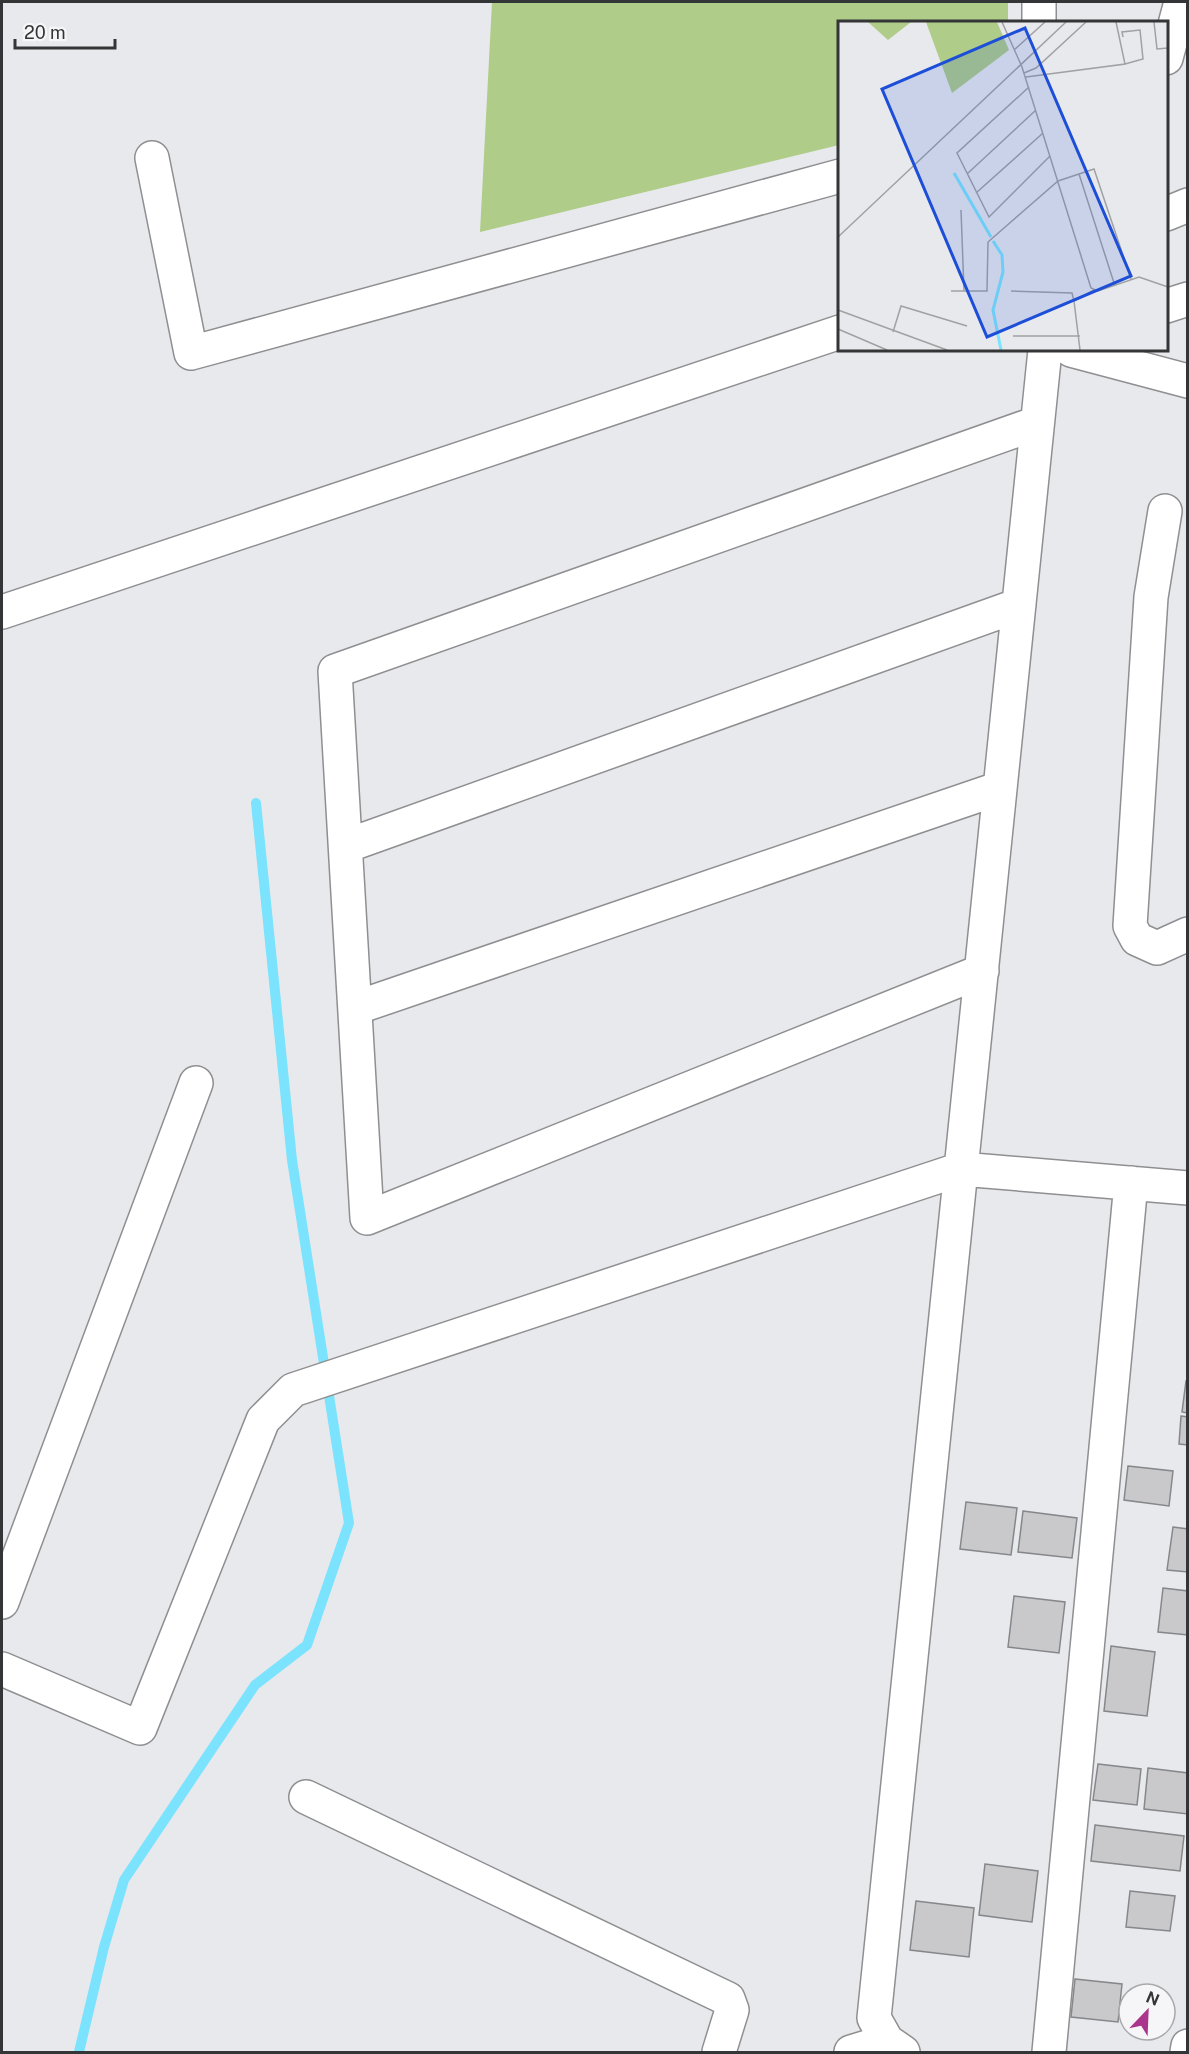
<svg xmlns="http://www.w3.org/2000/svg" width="1189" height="2054" font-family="'Public Sans',sans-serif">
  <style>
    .green { fill: #afcc89 }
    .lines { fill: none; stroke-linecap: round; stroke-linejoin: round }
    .stream { stroke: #7be3fd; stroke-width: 10 }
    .building { fill: #c9c9cc; stroke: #86878a; stroke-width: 1.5 }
    .minor-casing { stroke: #8f8f92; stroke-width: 36 }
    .minor { stroke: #fff; stroke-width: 33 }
    .inset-river { fill: none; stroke: #7be3fd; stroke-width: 3 }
    .inset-road { fill: none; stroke: #a0a1a3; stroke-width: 1.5 }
    .view { fill: #1d4ed8; fill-opacity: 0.15; stroke: #1d4ed8; stroke-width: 3 }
    .inset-edge { fill: none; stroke: #343536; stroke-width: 3 }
  </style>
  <rect width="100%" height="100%" fill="#e8e9ec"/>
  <path class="green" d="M492,2H1008V22H840L839,145L480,232Z"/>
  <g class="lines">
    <path class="stream" d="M79,2052L104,1947L124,1880L255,1685L307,1645L349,1523L292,1160L256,803"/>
  </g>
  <path class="building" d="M1186,1381H1188V1413L1182,1412Z
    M1181,1416L1188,1417V1445L1179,1444Z
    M1128,1466L1173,1471L1169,1506L1124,1500Z
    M966,1502L1017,1508L1011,1555L960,1549Z
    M1023,1511L1077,1518L1072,1558L1018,1552Z
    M1173,1527L1188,1529V1572L1167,1570Z
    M1163,1588L1188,1591V1635L1158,1632Z
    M1014,1596L1065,1602L1059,1653L1008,1647Z
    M1111,1646L1155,1652L1147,1716L1104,1711Z
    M1098,1764L1141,1769L1137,1805L1093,1800Z
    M1148,1768L1188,1773V1814L1144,1809Z
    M1095,1825L1184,1836L1180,1871L1091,1861Z
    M985,1864L1038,1871L1032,1922L979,1915Z
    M1130,1891L1175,1896L1170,1931L1126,1927Z
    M916,1901L974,1908L969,1957L910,1950Z
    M1075,1979L1122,1984L1118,2022L1071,2017Z"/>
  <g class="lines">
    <defs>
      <path id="minor" d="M1039,22V2
        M1166,58L1181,2
        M152,158L191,353L840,176
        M1166,214L1188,205
        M1166,306L1188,299
        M1071,350L1188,381
        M1165,511L1151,597L1130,926L1137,939L1157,948L1188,934
        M2,612L840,332
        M346,846L1019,605
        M982,971L367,1218L335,671L1037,423
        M355,1008L1000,788
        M2,1602L196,1083
        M2,1669L140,1728L263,1420L293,1390L961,1169L1188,1188
        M306,1797L728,1999L732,2010L719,2052
        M851,2052L887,2041
        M903,2052L887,2041L874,2018L1045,350
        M1049,2052L1131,1183
        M1187,2052L1188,2046"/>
    </defs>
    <use href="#minor" class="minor-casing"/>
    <use href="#minor" class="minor"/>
  </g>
  <g transform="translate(838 21)">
    <rect width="330" height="330" fill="#e8e9ec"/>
    <path d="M30,1H73L50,19ZM88,1H159L171,29L114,72Z" fill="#afcc89"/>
    <path class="inset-river" d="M116,152L153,216M155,220L164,234L165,251L155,289L163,329"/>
    <path class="inset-road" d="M164,1L184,46L253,267L260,270L301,256L330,266M316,1L319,28L330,27M285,16L284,11L302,9L305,38L287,43M176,29L207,1M186,52L198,47L248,1M188,56L287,43L278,1M191,66L119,132L151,196L212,135M330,72V41M129,153L198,89M241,153L277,265M138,172L205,112M123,189L126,270M0,216L228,1M113,270H149L150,221L220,160L256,148L293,258M173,270L234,272L236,280M0,289L109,329M0,308L49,329M55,311L63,285L129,305M175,315H242M242,329L236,280L256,269"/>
    <path class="view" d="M187,7L293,255L149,316L44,68Z"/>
    <rect width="330" height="330" class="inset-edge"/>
  </g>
  <rect width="1189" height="2054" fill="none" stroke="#343536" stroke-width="6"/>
  <g transform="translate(1147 2012) rotate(23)"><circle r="28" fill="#f6f6f9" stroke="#a8a9ab" stroke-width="1.5"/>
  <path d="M0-4.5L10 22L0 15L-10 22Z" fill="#ab358c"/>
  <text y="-9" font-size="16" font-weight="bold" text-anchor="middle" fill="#343536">N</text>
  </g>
  <path d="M15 39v9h100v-9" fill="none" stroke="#343536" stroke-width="3"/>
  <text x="24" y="39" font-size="18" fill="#343536" stroke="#f6f6f9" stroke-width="4.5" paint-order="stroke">20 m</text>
</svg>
